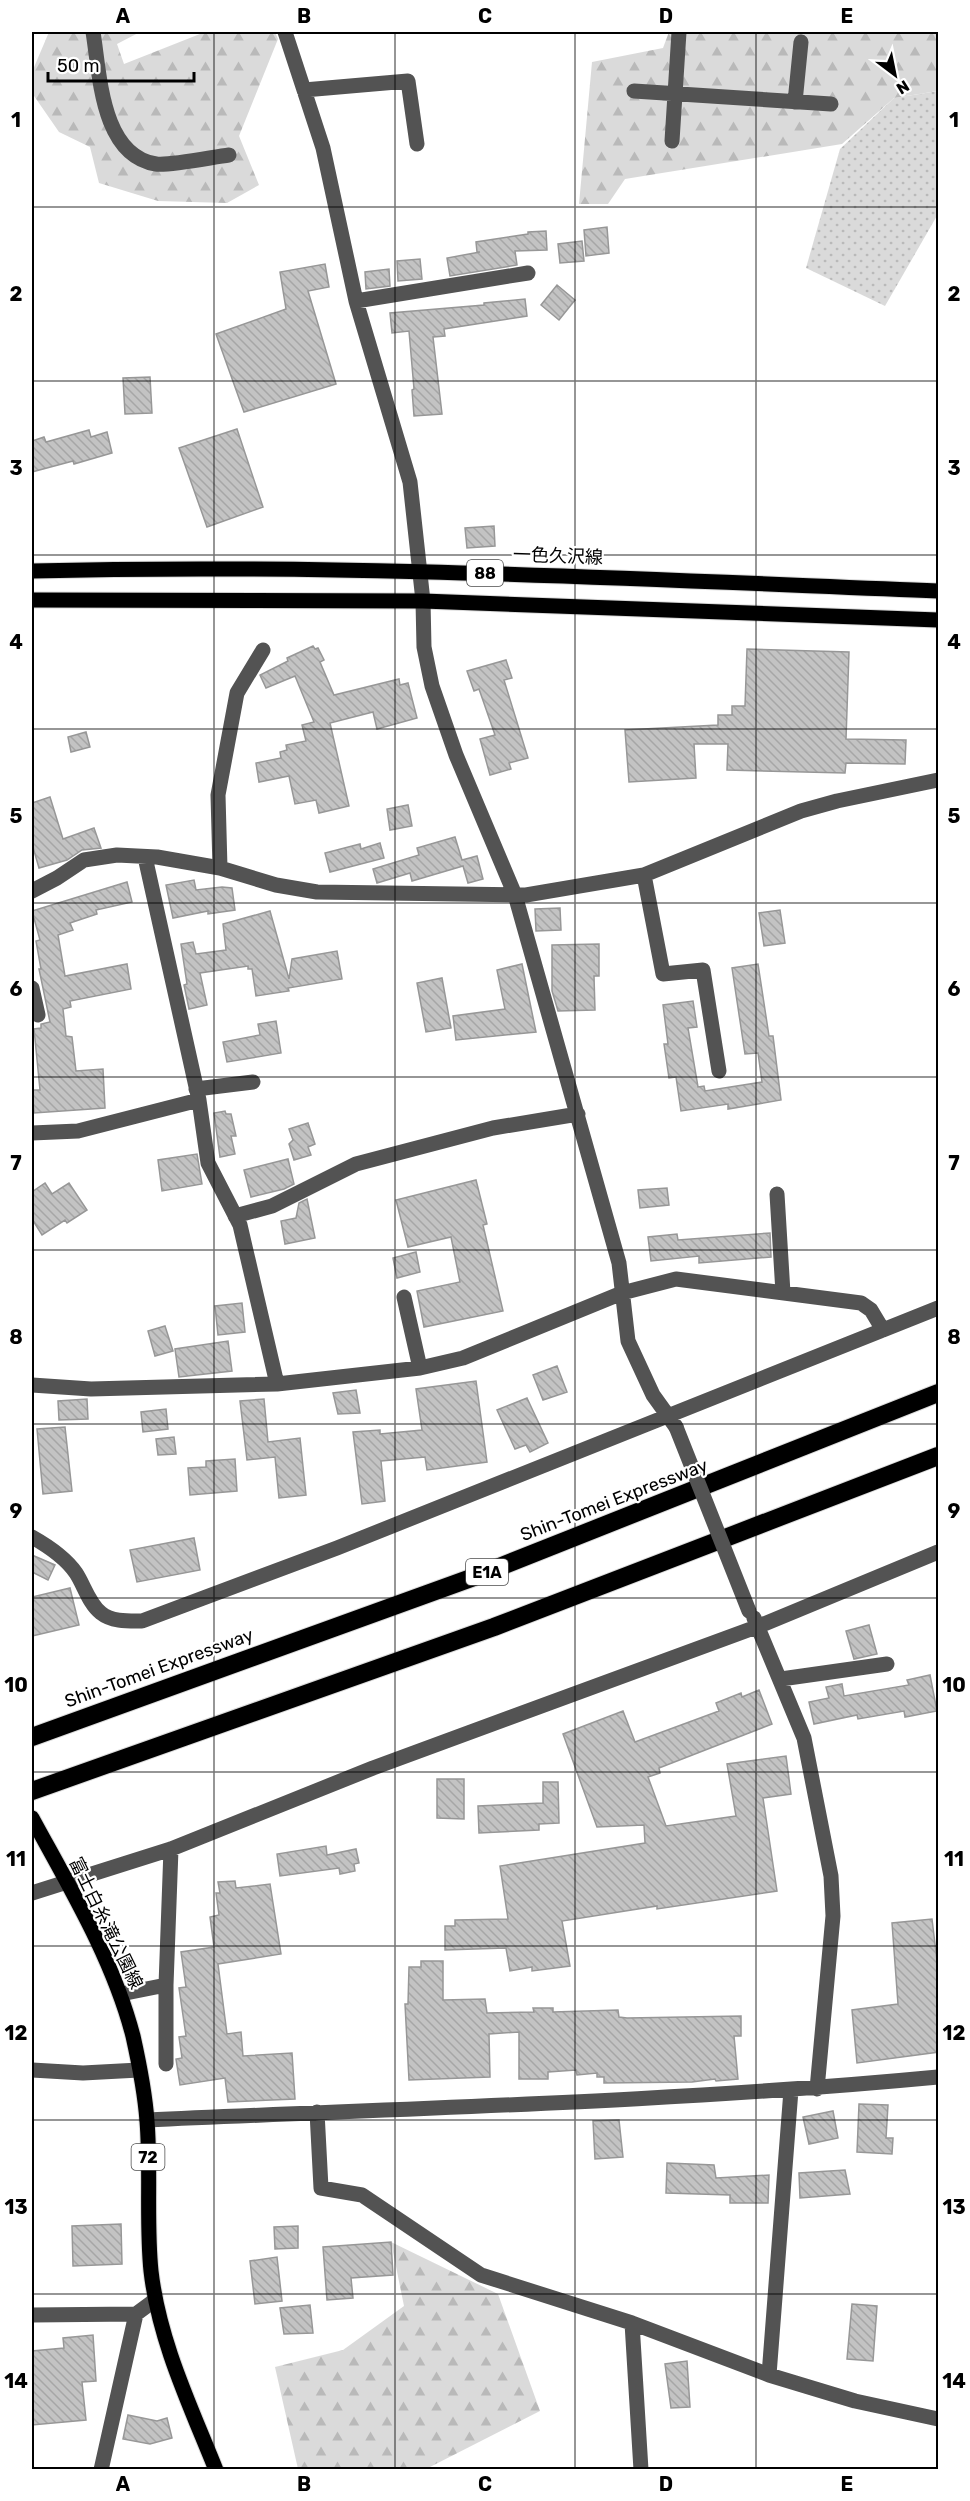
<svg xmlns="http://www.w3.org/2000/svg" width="970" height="2501" font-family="Rubik,'Noto Sans JP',sans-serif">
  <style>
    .grass { fill: url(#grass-dots) }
    .forest { fill: url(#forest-firs) }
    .building { fill: url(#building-back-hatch); stroke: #979797; stroke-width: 1.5 }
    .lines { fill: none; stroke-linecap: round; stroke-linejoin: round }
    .major-casing { stroke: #dbdbdb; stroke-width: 17 }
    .highway-casing { stroke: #dbdbdb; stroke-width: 20 }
    .minor { stroke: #535353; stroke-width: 15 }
    .major { stroke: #000; stroke-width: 15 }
    .highway { stroke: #000; stroke-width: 18 }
    .minor-bridge { stroke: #535353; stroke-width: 15 }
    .grid { fill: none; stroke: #000; stroke-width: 1.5; stroke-opacity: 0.55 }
    .labels { text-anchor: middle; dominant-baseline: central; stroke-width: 4.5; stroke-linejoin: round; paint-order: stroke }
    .shield { fill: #fff; stroke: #4c4c4c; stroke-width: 1.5 }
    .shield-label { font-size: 16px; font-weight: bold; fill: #000 }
    .street-label { font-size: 18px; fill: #000; stroke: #fff }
    .neatline { fill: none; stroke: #000; stroke-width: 2 }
    .grid-label { font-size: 20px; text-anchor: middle; font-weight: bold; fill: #000 }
  </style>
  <defs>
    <pattern id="grass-dots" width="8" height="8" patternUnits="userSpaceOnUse" patternTransform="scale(1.5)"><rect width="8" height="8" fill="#dadada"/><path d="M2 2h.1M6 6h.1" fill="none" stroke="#b9b9b9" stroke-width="1.8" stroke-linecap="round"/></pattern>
    <pattern id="forest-firs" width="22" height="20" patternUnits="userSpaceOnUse" patternTransform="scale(1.5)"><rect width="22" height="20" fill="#dadada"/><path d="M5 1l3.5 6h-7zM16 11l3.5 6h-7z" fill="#b9b9b9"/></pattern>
    <pattern id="building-back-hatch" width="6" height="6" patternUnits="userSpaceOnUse" patternTransform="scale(1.5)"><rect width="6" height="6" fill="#c3c3c3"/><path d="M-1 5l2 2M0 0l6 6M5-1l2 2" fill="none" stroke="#a6a6a6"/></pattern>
  </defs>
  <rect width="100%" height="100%" fill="#fff"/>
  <path class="grass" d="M938,91V214L885,306L806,268L840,149L894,98Z"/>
  <path class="forest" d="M49,32H140L117,44L124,64L205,32H275L278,39L239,136L259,185L227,203L158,201L99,183L90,147L59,132L32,93V72Z
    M669,32H938V91L894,98L842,144L625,179L608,204H579L592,62L663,48Z
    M391,2242L498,2294L540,2411L426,2469H298L275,2367L343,2350L404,2306Z"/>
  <path class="building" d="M607,227L609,253L586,256L584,230Z
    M546,231L547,250L515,251L517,265L450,276L447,258L480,252H477L476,242L528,234V232Z
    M582,241L584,261L560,263L558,244Z
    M420,259L422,279L398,281L397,261Z
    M325,264L329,287L308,291L336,384L244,412L216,334L286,309L280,272Z
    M389,269L390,286L366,289L365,272Z
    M557,285L575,300L559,320L541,305Z
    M525,299L527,316L444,329L445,336L433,337L442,414L414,416L412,390L414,389L409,331L392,333L390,313L484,305V303Z
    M150,377L152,413L125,414L123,378Z
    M237,429L263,507L207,527L179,448Z
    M89,430L91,437L107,432L112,453L74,464L73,461L32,472V441L44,437L46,442Z
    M494,526L495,546L467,548L465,528Z
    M313,646L315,649L318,648L324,660L320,662L334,695L399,679L400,685L408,683L417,718L377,729L373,712L330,723L349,806L319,813L316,800L295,804L289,776L259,782L256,763L281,758L280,752L287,750L286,745L306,741L302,725L314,722L295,676L266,688L260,675L288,661L287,658Z
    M747,649L849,652L846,739L906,740L905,764L846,763L845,773L727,770L728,744H694L696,778L629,782L625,730L718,725V715H732V706H745Z
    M506,660L512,678L504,680L528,758L509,763L511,769L490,775L480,739L495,735L479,689L474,691L467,671Z
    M86,732L90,747L71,752L68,737Z
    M50,797L63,839L94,828L101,848L82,850L67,860L39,868L32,844V803Z
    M408,805L412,826L390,830L387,809Z
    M455,837L462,860L477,856L483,879L468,883L463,866L412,881L410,873L377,883L373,869L419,855L417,848Z
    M380,843L384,858L330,872L325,853L360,844L361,849Z
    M194,880L196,890L222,887L232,888L235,910L208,914V911L173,918L166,885Z
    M127,882L132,902L96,910L97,914L70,923L73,930L58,935L65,976L127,964L131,989L70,1001L71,1007L63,1009L66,1036L72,1037L76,1071L103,1069L105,1108L34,1113L32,1090H40L34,1029L41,1028V1024L50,1022L39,969H41L36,941L40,940L32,911Z
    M560,908L561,930L536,931L535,909Z
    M780,910L785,943L764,946L759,913Z
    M270,911L289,979L292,959L337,951L342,979L288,988L289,991L256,996L252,969H248V966L200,973L207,1005L189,1009L184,985L187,984L181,944L193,942L196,954L226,950L223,924Z
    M599,944V976H594L595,1010L558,1011L552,991V945Z
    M522,964L536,1032L456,1040L453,1016L505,1009L497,970Z
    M758,964L769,1036H773L781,1100L728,1109V1104L681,1111L676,1077L669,1078L664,1044H668L663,1005L693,1001L697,1027L688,1028L698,1087L704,1086L705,1091L762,1082L758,1053L745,1054L732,968Z
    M442,978L451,1028L426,1032L417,983Z
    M276,1021L281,1053L227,1062L223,1042L260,1035L258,1024Z
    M225,1111L226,1114H231L236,1136H231L235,1154L220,1157L214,1113Z
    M308,1123L315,1144L308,1147L311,1155L294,1160L289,1144L293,1140L289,1129Z
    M197,1154L202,1184L162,1191L158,1160Z
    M288,1159L294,1184L284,1189L251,1197L244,1170Z
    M476,1180L487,1224L483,1225L503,1311L424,1327L417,1291L460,1282L451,1237L408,1247L396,1200Z
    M45,1183L52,1194L69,1183L87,1210L67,1223L65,1220L42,1235L32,1219V1192Z
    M667,1188L669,1205L640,1208L638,1190Z
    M307,1199L315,1238L285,1244L281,1221L296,1218L299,1203Z
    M770,1233L771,1257L699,1263V1256L651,1261L648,1237L677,1234L678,1240Z
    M416,1252L420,1272L397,1278L393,1258Z
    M242,1303L245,1332L218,1335L215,1306Z
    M165,1326L173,1351L155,1356L148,1331Z
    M228,1341L232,1371L179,1377L175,1349Z
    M557,1366L567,1392L543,1400L533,1375Z
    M476,1381L487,1462L427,1470L425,1457L381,1461L385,1501L362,1504L353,1432L380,1430V1434L422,1430L416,1389Z
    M356,1390L360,1413L338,1414L333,1393Z
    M527,1398L548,1443L530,1452L526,1445L515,1449L497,1410Z
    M87,1399L88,1419L59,1420L58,1401Z
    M264,1399L268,1442L300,1438L306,1495L279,1498L275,1457L247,1460L240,1401Z
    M166,1409L168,1429L143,1432L141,1412Z
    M65,1427L72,1491L43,1494L37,1429Z
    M174,1437L176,1454L158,1455L156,1439Z
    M235,1459L237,1491L190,1495L188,1468L206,1467V1461Z
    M194,1538L200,1570L137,1582L130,1550Z
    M32,1555L55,1565L48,1580L32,1572Z
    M70,1588L79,1625L32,1636V1597Z
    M869,1625L877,1654L854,1659L846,1631Z
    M930,1675L937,1711L905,1717L904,1711L858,1719L857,1715L814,1724L809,1702L829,1698L826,1687L842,1684L844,1696L909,1685L907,1680Z
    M759,1690L772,1724L659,1768L660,1773L648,1777L666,1826L736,1816L727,1764L786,1756L791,1794L763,1798L777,1891L657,1909V1906L562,1921L570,1966L532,1971V1967L510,1971L506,1948L445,1950V1926H455V1920L508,1919L500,1866L645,1843L644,1825L597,1827L563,1734L623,1711L635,1742L719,1711L716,1703L741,1693L742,1697Z
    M437,1779H464V1819L437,1818Z
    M543,1782H558L559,1823L539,1824V1830L479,1833L478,1806L543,1803Z
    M326,1846L327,1855L356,1849L359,1863L354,1864L355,1871L340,1874L339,1868L280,1876L277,1854Z
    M235,1881L236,1888L270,1884L281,1954L218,1964L227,2034L241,2032L243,2056L292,2053L295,2099L228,2102L225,2078L180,2085L176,2059L182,2058L179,2037L186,2036L179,1988L186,1987L181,1952L214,1947L210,1917L219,1915L216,1893H220L218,1882Z
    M932,1919L939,1977V2052L857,2063L852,2010L898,2004L892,1923Z
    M421,1961H443V2000L485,1999L487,2013L534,2012L533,2008H553V2012L618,2010L619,2017L627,2018L741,2016V2036H734L738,2079L716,2081L715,2079L692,2082L604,2083V2077H597V2073L577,2075L576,2070L548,2072V2079H519V2032L489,2034L490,2077L409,2080L405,2004H408L409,1967H421Z
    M859,2104L888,2105L886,2138H893L892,2154L857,2152Z
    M833,2111L838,2138L809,2144L803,2117Z
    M619,2120L623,2157L595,2159L593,2121Z
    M667,2163L714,2165L716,2178L769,2175L768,2203H730V2195L666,2193Z
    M845,2170L850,2194L800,2198L799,2173Z
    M121,2224L122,2264L73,2266L72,2226Z
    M298,2226V2248L275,2249L274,2227Z
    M391,2242L393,2275L351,2278L353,2298L327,2300L323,2247Z
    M277,2257L282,2301L255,2304L250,2261Z
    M852,2304L877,2306L873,2361L847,2359Z
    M310,2305L313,2333L284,2334L280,2308Z
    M93,2335L96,2381L82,2382L86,2420L32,2425V2351L64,2348L63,2338Z
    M687,2361L690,2407L671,2408L665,2364Z
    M128,2415L157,2421L167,2418L172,2438L150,2444L123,2439Z"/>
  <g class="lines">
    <defs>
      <path id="major" d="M32,571C334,563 636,579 938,591
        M32,600L423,601L938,620
        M32,1818C70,1888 113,1959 133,2036C139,2063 145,2093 147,2121C151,2171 146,2222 151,2271C159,2341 190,2405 216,2470"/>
      <path id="highway" d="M32,1737L474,1577L938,1393
        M32,1791L494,1627L938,1456"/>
    </defs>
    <use href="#major" class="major-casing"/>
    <use href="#highway" class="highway-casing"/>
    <path class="minor" d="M93,32C100,74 101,155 156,164C169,166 213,157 229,155
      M285,32L323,148L356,301L410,482L423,601L424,647L432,686L456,755L515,895L619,1263L628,1341L653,1395L676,1427
      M304,90L408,81L417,144
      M634,91L831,104
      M795,102L801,42
      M672,141L679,32
      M356,301L528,273
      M145,857L199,1100L208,1163L240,1225L277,1384
      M220,868L218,795L237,693L263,650
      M644,875L663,974L703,970L719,1071
      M32,891L57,878L84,860L117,855L157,857L220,868L276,885L317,892L526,895L644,875L801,811L837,801L938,780
      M32,988L38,1015
      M196,1089L253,1082
      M32,1133L78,1131L199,1100
      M777,1194L783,1293
      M235,1216L272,1206L356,1164L493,1128L578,1114
      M404,1297L420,1368
      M32,1385L91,1389L277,1384L420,1368L463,1358L622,1293L676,1279L861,1303L871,1310L883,1330
      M32,1537C48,1546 65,1557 76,1573C84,1585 89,1604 101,1613C112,1622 129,1621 142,1621L337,1548L938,1308
      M754,1618L804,1738L831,1876L833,1916L817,2089
      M781,1679L887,1664
      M32,1893L171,1849L373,1768L759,1626L938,1552
      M121,1994L166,1985
      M166,2064V1985L171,1849
      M32,2070L83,2073L139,2070
      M317,2112L321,2188L362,2195L481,2275L632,2323L769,2375L855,2401L938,2419
      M147,2120C411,2108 675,2102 938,2077
      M32,2315L136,2314
      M632,2323L641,2470
      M769,2375L791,2090
      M101,2470L136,2314L155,2300"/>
    <use href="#major" class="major"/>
    <use href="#highway" class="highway"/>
    <path class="minor-bridge" d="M676,1427L749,1611"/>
  </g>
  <path class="grid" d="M214,32V2470M395,32V2470M575,32V2470M756,32V2470M32,207H938M32,381H938M32,555H938M32,729H938M32,903H938M32,1077H938M32,1250H938M32,1424H938M32,1598H938M32,1772H938M32,1946H938M32,2120H938M32,2294H938"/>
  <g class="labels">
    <g class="shield">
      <rect x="467" y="560" width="36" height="26" rx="4.5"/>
      <rect x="466" y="1559" width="42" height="26" rx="4.5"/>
      <rect x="131.5" y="2144" width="33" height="26" rx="4.5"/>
    </g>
    <g class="shield-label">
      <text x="485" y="573">88</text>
      <text x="487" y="1572">E1A</text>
      <text x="148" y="2157">72</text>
    </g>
    <g class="street-label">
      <text transform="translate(558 556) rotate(2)">一色久沢線</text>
      <text transform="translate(614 1500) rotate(-21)">Shin-Tomei Expressway</text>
      <text transform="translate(159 1668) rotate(-20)">Shin-Tomei Expressway</text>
      <text transform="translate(106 1923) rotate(64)">富士白糸滝公園線</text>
    </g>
  </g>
  <rect width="970" height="2501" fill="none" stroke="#ffffff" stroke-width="66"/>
  <g transform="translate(895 75) rotate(148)" stroke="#ffffff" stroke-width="4.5" paint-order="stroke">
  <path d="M0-4.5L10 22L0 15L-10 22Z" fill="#000000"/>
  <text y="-9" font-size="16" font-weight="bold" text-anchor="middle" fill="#000000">N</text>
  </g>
  <path d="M48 72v9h146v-9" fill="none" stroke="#000000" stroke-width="3"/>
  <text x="57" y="72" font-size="18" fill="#000000" stroke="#ffffff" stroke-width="4.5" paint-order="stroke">50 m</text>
  <rect x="33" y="33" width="904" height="2435" class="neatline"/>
  <g class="grid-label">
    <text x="123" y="23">A</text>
    <text x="304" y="23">B</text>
    <text x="485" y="23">C</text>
    <text x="666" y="23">D</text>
    <text x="847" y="23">E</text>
    <text x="16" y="127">1</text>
    <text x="954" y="127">1</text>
    <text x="16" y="301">2</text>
    <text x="954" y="301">2</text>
    <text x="16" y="475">3</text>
    <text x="954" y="475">3</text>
    <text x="16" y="649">4</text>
    <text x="954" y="649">4</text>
    <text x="16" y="823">5</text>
    <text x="954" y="823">5</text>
    <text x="16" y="996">6</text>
    <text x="954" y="996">6</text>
    <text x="16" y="1170">7</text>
    <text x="954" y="1170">7</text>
    <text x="16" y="1344">8</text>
    <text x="954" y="1344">8</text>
    <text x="16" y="1518">9</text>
    <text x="954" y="1518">9</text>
    <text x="16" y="1692">10</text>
    <text x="954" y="1692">10</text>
    <text x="16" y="1866">11</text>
    <text x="954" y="1866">11</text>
    <text x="16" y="2040">12</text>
    <text x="954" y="2040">12</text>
    <text x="16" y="2214">13</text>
    <text x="954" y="2214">13</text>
    <text x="16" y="2388">14</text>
    <text x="954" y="2388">14</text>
    <text x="123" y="2491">A</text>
    <text x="304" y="2491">B</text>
    <text x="485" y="2491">C</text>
    <text x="666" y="2491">D</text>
    <text x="847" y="2491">E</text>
  </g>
</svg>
